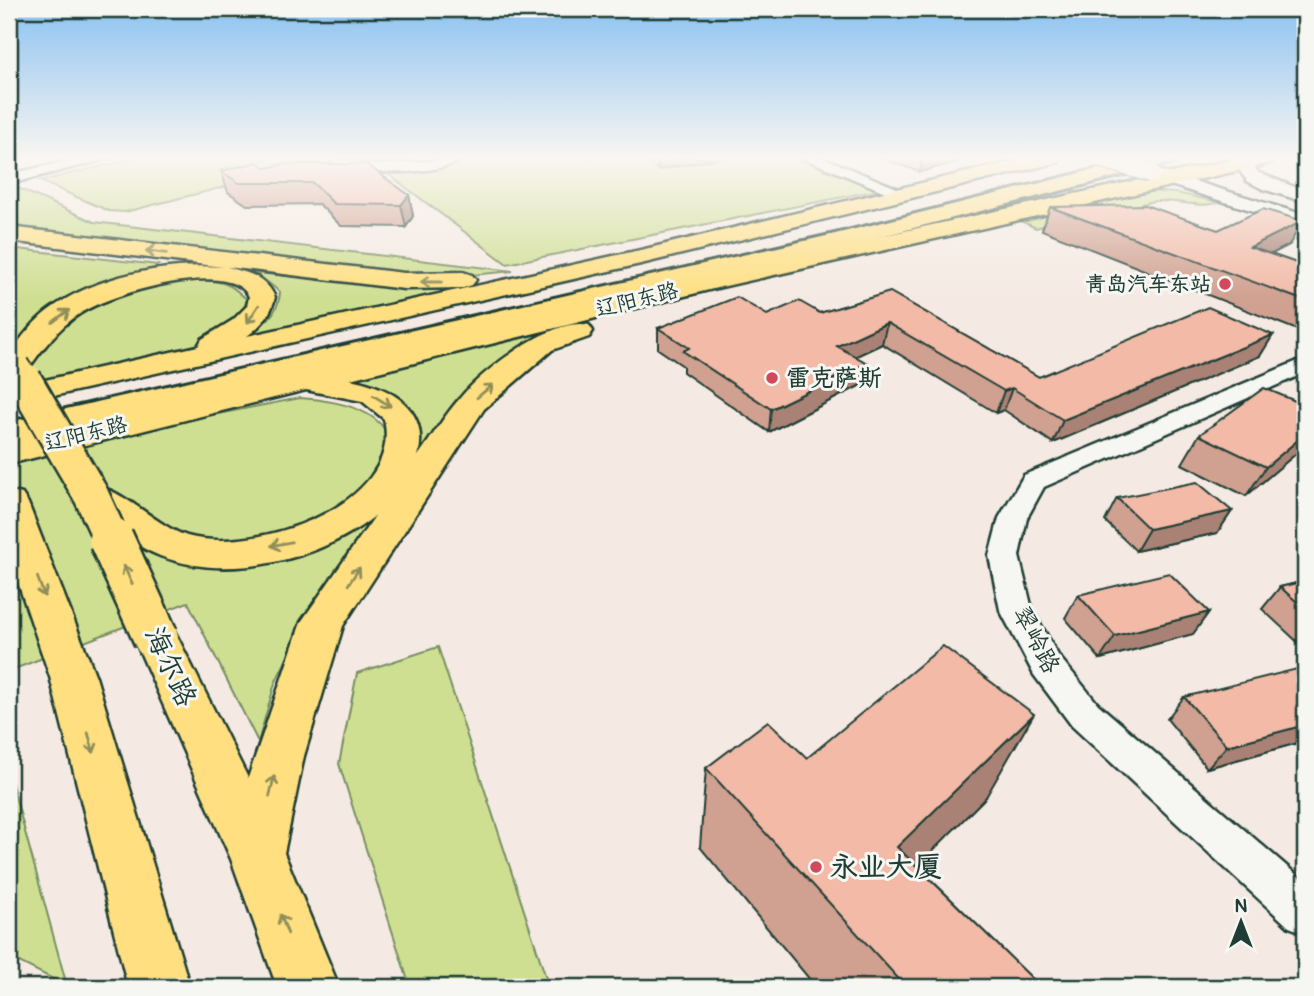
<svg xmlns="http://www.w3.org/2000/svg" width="1314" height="996" font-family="Pangolin,'LXGW WenKai TC',sans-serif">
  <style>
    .green { fill: #cfdf92; stroke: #778e63; stroke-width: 2 }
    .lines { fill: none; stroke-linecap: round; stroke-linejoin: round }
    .tertiary-casing { stroke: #1f3d34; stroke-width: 5 }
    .secondary-casing { stroke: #1f3d34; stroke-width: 5 }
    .primary-casing { stroke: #1f3d34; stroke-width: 5 }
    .trunk-casing { stroke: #1f3d34; stroke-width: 6 }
    .tertiary { fill: #f6f6f2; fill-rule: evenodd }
    .secondary { fill: #f6f6f2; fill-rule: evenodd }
    .primary { fill: #ffdf80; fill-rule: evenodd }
    .trunk { fill: #ffdf80; fill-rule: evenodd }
    .secondary-bridge-casing { stroke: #1f3d34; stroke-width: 21; stroke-linecap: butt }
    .primary-bridge-far2-casing { stroke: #1f3d34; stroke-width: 31; stroke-linecap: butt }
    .primary-bridge-far1-casing { stroke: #1f3d34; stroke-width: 39; stroke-linecap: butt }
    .primary-bridge-casing { stroke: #1f3d34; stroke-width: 49; stroke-linecap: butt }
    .secondary-bridge { stroke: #f6f6f2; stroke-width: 18 }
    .primary-bridge-far2 { stroke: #ffdf80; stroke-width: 27 }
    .primary-bridge-far1 { stroke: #ffdf80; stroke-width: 34 }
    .primary-bridge { stroke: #ffdf80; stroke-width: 44 }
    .wall { fill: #d0a090; stroke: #1f3d34; stroke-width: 2 }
    .shaded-wall { fill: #a98275; stroke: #1f3d34; stroke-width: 2 }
    .building { fill: #f2baa7; stroke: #1f3d34; stroke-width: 2 }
    .oneway { stroke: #8f8e5a }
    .poi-dot { fill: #d1495b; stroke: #f6f6f2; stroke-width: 2.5 }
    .labels { text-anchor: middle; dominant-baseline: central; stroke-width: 6; stroke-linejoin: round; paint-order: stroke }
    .far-poi-label { font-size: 21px; font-weight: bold; fill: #1f3d34; stroke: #f6f6f2; text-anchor: end }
    .far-street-label { font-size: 21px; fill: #1f3d34; stroke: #f6f6f2 }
    .poi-label { font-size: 24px; font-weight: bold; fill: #1f3d34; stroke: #f6f6f2; text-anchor: start }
    .street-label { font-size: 24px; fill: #1f3d34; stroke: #f6f6f2 }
    .near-street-label { font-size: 28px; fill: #1f3d34; stroke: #f6f6f2 }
    .near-poi-label { font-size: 28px; font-weight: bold; fill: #1f3d34; stroke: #f6f6f2; text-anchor: start }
  </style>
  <rect width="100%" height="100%" fill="#f5eae3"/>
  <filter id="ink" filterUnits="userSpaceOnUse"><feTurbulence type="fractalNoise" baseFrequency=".0143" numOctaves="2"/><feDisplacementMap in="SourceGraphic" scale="14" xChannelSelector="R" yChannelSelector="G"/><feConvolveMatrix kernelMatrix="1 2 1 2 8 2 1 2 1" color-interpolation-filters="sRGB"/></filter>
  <g filter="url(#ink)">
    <path class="green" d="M137,158H314L319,163L125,212L109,211L40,181Z
      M476,158H795L878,190L507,264L387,173Z
      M9,184L94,222L513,271L450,277L404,274L9,229Z
      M1147,191L1176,193L1219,202C1201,209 1178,200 1158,201C1140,201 1121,215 1103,209L1036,228L1023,222Z
      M9,248L158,265L117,295C146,288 201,271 230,286C236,289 241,295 247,299C245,304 244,311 241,315C214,358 60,381 9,391Z
      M256,273L404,288H466L240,340C259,327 279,317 280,292Z
      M584,317C566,325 547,332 529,341C475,368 440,428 405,475L413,430L331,379Z
      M300,398C339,400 416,415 378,471C369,484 356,496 345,508L375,521L309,613L275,683L258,742L188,602L9,671V464L167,424Z
      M438,647L549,987H410L339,764L357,673Z
      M9,773L67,986L9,957Z"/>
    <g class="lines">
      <defs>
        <path id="tertiary" d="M81,158H110L17,182L9,179V169L19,172Z
          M328,158L379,165L465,158C444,175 350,179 328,158Z
          M803,158H824L909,193L907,196H895Z
          M1305,358V373L1044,487L1027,518L1019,556L1032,609L1058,655L1098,704L1305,882V933L1289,927L1072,726L1034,675L1000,610L989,556L999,518L1024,475Z"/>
        <path id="secondary" d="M1246,158H1261L1255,168L1259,173L1305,191V202L1263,189L1247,181L1238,168Z
          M1151,168L1305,215V227L1145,177L1143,173Z"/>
        <path id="primary" d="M1026,158H1061L1059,162L645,263L9,406V388L198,346L202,339L233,320L247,306L249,297C231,257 107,295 81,313C57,328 42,350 26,372L9,373V349L12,350C23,336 34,321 49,310C96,275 165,263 223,267L9,241V227L404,273L463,272L472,275L476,280L472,285L463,288L404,289L227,267C248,273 265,276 275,297C272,313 261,326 247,336L645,249Z
          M1240,158H1277L1268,164L721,287L350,379C390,387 430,408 418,456C432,437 444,416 460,398C482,371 553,316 589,325L593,331L589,337L552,350L484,409L343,626L304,756L284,853L339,987H277L231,859L134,638L140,626L156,620L172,626L248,778L301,622L375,516C318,561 228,582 160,556C130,544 104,522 78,504L73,495L78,486C114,477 152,525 187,536C253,555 404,506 384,419L362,401L306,390L9,464V442L721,271Z
          M9,491L22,494L28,503L96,677L190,987H128L50,677L9,556Z"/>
        <path id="trunk" d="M1141,158H1177L1174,162L835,248L9,444V422L835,234Z"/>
      </defs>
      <use href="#tertiary" class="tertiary-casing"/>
      <use href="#secondary" class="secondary-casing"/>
      <use href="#primary" class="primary-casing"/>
      <use href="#trunk" class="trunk-casing"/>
      <use href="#tertiary" class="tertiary"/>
      <use href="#secondary" class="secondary"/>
      <use href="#primary" class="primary"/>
      <use href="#trunk" class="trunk"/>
      <defs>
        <path id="secondary-bridge" d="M1100,158L1151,173"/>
        <path id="primary-bridge-far2" d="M15,366L25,382"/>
        <path id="primary-bridge-far1" d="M24,380L91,495L112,541"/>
        <path id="primary-bridge" d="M111,539L156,638"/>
      </defs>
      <use href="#secondary-bridge" class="secondary-bridge-casing"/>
      <use href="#primary-bridge-far2" class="primary-bridge-far2-casing"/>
      <use href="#primary-bridge-far1" class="primary-bridge-far1-casing"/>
      <use href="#primary-bridge" class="primary-bridge-casing"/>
      <use href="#secondary-bridge" class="secondary-bridge"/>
      <use href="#primary-bridge-far2" class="primary-bridge-far2"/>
      <use href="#primary-bridge-far1" class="primary-bridge-far1"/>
      <use href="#primary-bridge" class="primary-bridge"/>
    </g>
    <path class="wall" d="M642,158H720L658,170Z
      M881,158H972L920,172Z
      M267,168L409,195L413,216L406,227L341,226L319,204L247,205L228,192L221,171Z
      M1050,207L1218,230L1289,245L1271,254L1305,266V333L1042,230Z
      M890,292L1039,377L1273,335L1260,356L1053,443L1004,410L996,413L882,344L856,356L863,384L769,432L683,372V366L658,349V328L767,315L820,313Z
      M1305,405V446L1246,496L1182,464L1199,435Z
      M1117,498L1232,511L1217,533L1136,551L1105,521Z
      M1305,581V649L1262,609L1280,587Z
      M1078,595L1209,612L1193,634L1100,659L1065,618Z
      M1305,673V741L1207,768L1167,719L1184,697Z
      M807,758L986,797L917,866L1041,987H816L700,847L706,768Z"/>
    <path class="shaded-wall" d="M658,158H720L658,170Z
      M922,158H972L920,172Z
      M409,195L413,216L406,227L401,205Z
      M1303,221L1289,245L1237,272L1250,247Z
      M887,323L882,344L833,367L837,346Z
      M1273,335L1260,356L1053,443L1063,420Z
      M867,363L863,384L769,432L771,409Z
      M1012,388L1004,410L996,413L1004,391Z
      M1305,434V446L1246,496L1266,467Z
      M1232,511L1217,533L1136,551L1149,529Z
      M1209,612L1193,634L1100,659L1115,636Z
      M1034,714L986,797L863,921L897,847Z
      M1305,725V741L1207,768L1227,746Z"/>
    <path class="building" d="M257,162L267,168L283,164H366L409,195L401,205L334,204L313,183H239L221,171Z
      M1145,205L1218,230L1263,209L1303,221L1250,247L1305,266V301L1050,207Z
      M890,292L1039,377L1208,307L1273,335L1063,420L1012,388L1004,391L887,323L837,346L867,363L771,409L683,351L689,348L658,328L737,297L767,315L799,301L820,313Z
      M1264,388L1305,405V434L1266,467L1199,435Z
      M1197,482L1232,511L1149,529L1117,498Z
      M1169,573L1209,612L1115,636L1078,595Z
      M1305,581V609L1280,587Z
      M943,646L1034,714L897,847L1041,987H906L706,768L768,721L807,758Z
      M1301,668L1305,673V725L1227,746L1184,697Z"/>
    <defs><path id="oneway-shaft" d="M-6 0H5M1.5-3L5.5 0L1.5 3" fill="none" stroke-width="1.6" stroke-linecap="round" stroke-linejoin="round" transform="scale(1.75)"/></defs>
    <g class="oneway">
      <use href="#oneway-shaft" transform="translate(156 252) rotate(-173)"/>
      <use href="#oneway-shaft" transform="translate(431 282) rotate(180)"/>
      <use href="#oneway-shaft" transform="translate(253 314) rotate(123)"/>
      <use href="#oneway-shaft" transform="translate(61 316) rotate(-37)"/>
      <use href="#oneway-shaft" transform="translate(485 391) rotate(-40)"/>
      <use href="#oneway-shaft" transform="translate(382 401) rotate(32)"/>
      <use href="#oneway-shaft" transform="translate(281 544) rotate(169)"/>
      <use href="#oneway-shaft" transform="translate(128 575) rotate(-114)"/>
      <use href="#oneway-shaft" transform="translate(354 576) rotate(-56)"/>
      <use href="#oneway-shaft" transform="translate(41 587) rotate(70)"/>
      <use href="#oneway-shaft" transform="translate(91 743) rotate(74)"/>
      <use href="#oneway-shaft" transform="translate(272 786) rotate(-77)"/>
      <use href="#oneway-shaft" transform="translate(284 924) rotate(-111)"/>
    </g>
  </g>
  <linearGradient id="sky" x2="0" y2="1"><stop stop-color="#8ac2f1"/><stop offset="0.53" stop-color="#faf6f2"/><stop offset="1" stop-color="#faf6f2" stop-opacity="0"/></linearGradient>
  <rect width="1314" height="298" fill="url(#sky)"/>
  <g class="poi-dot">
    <circle cx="1225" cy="284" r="7"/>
    <circle cx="772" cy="378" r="7"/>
    <circle cx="816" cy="867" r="7"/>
  </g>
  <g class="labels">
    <g class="far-poi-label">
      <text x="1211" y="284">青岛汽车东站</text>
    </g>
    <g class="far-street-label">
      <text transform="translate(637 300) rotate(-14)">辽阳东路</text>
      <text transform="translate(86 434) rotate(-14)">辽阳东路</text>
    </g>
    <g class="poi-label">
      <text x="786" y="378">雷克萨斯</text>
    </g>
    <g class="street-label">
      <text transform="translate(1036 640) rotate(62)">翠岭路</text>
    </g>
    <g class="near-street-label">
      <text transform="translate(170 667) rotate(65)">海尔路</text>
    </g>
    <g class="near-poi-label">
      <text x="830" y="867">永业大厦</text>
    </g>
  </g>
  <rect width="1314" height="996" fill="none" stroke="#f6f6f2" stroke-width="35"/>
  <rect x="18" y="18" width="1279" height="961" fill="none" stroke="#1f3d34" stroke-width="2.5" filter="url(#ink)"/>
  <g transform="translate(1241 922)" stroke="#f6f6f2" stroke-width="5" paint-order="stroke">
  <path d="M0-5L12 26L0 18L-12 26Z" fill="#1f3d34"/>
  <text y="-10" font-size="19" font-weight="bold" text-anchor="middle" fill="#1f3d34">N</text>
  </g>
</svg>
